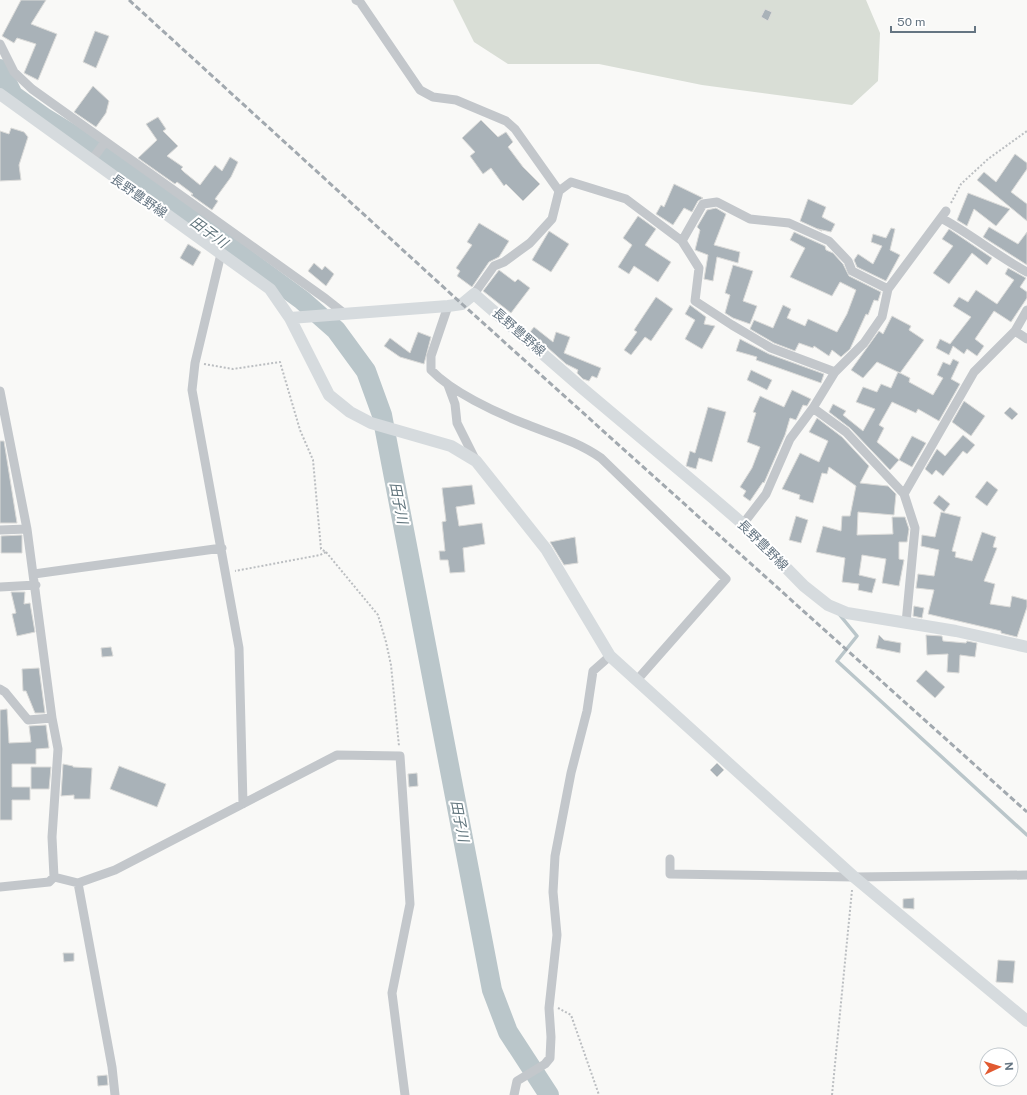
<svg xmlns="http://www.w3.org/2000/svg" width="1027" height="1095" font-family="'Public Sans','Noto Sans JP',sans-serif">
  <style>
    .green { fill: #d9ded6 }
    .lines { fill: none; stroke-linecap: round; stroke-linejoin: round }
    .stream { stroke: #bac6ca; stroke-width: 3.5 }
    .river { stroke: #bac6ca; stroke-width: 20 }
    .building { fill: #a9b2b8; stroke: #dbdbd9 }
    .path { stroke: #bbbec1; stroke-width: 2; stroke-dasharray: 2 2; stroke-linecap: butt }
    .street { stroke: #c3c7cb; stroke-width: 9 }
    .secondary { stroke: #d6dbde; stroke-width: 12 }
    .rail { stroke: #a2a9af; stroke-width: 3; stroke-dasharray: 6 3; stroke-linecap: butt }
    .labels { text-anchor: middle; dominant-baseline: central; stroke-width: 4; stroke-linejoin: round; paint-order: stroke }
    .street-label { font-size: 13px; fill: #657582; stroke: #fff }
    .water-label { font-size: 14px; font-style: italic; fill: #60747c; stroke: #fff }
  </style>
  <rect width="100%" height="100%" fill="#f9f9f7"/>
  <path class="green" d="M453,0H866L880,33L878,81L852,105L702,85L599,64H508L474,42Z"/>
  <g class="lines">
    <path class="stream" d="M839,614L857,636L837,661L1027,835"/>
    <path class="river" d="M0,69L13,95L45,118L99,151L302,300L336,330L366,371L382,415L492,990L508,1032L549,1095"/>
  </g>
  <path class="building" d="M21,0H46L31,24L57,34L38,80L24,73L36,44L17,38L14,43L2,36Z
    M765,9L772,12L768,21L761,17Z
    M95,31L109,36L96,68L83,62Z
    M93,86L109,101L106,113L96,127L74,112Z
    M158,117L166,129L163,131L178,146L167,156L183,167L181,169L184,172L200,185L215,165L222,171L230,157L238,162L231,177L215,199L218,201L212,210L191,195L193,194L177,182L175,184L138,158L157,140L146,124Z
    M481,120L498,137L506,132L513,142L508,147L523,167L540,184L523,201L506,184L504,186L491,168L483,174L470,156L475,152L462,138Z
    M11,128L24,132L28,137L19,165L21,180L0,181V131L9,134Z
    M1015,154L1027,163V169L1011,192L1027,204V221L977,180L984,172L996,182Z
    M674,184L703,198L698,201L692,212L684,208L673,225L656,214L661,205L664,207Z
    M968,193L1010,209L996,226L974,209L967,226L957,220Z
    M808,199L826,207L822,217L835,224L831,232L818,229L822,231L800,221Z
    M716,208L726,214L714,245L740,252L738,263L717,257L713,281L704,279L708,255L695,250L700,230L697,227L707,210Z
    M638,216L656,229L645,245L671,262L658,282L634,266L629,274L618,267L632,245L623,238Z
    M479,223L509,241L499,257L489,262L472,287L457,276L460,271L456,268L472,245L467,242Z
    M989,227L1018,244L1027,232V265L983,237Z
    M891,228L895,229L890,250L900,255L886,281L857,267L854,260L858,254L873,264L882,246L871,242L873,234L886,238Z
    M949,229L992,258L987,265L972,253L949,284L933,273L953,246L942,239Z
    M549,231L569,244L551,272L532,260Z
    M794,232L825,246L826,250L833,253L843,264L849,276L881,292L878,301L874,300L868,315L866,314L850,349L841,357L832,350L829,356L814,346L813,348L799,343L795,351L774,343L750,329L754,320L773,328L783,305L791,309L787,318L805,326L808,319L837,332L847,314L856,290L840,282L832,296L790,277L805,248L790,240Z
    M188,244L201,252L193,266L180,258Z
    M314,263L322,270L325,266L334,274L326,286L308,271Z
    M733,265L753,271L743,301L757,306L750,324L733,318L725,313L730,295L725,293Z
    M1008,268L1026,278L1020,287L1027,292V298L1011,322L994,311L975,339L984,346L977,356L967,349L964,354L953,346L949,355L936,348L940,339L950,344L971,317L953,306L959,297L968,302L976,290L997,304L1014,280L1005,274Z
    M499,270L515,282L518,279L530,288L511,313L483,291Z
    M656,297L673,309L651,341L645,337L631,355L624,350L637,332L634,330Z
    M690,305L706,317L704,324L715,326L702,349L685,339L695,320L685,314Z
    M892,316L911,326L909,330L924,340L900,373L877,362L863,378L851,370L879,331L883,334Z
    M534,327L553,342L556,332L570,337L564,353L601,368L597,378L592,376L589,381L583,379L577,373L578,370L566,364L530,332Z
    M418,332L431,337L424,364L400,357L384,346L390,338L410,353Z
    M740,339L769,354L824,374L821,383L756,360L757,357L736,351Z
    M953,359L959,362L951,379L960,384L939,421L918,409L916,413L892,402L879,425L884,428L877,442L899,460L890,470L850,428L829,412L833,404L846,411L843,415L863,431L875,409L856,402L863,387L877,392L881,384L891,388L898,372L910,378L909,382L933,395L943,378L937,375L943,362L950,365Z
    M751,370L772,380L767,390L747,380Z
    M792,390L811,399L807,406L803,405L796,420L790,418L785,435L764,483L763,482L750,501L743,496L746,491L740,487L752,468L760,447L747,442L756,413L753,412L760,396L784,407Z
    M964,401L985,416L971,436L952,422Z
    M708,407L726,412L712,462L699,458L696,469L686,466L690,451L695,453Z
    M1010,407L1018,414L1012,420L1004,413Z
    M817,418L842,437L869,466L860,483L888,486L896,494L894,515L858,512L857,535L893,534L892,517H905L909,529L907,542H899V559L904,560L899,586L882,583L886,559L862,555L859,575L876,579L872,593L858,590L859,584L842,582L845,558L816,552L823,526L841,531L842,516H850L856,486L829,467L827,474L822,473L813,503L799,499L800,495L782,489L800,453L819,462L828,441L809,432Z
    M963,435L975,445L967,454L963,451L943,476L936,470L932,475L925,469L937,449L945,456Z
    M912,436L926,443L912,467L899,460Z
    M0,441H4L17,523H0Z
    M987,481L998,490L987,506L975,497Z
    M472,485L475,504L456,507L459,526L482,523L485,544L463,548L465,572L450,573L448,560H440L439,551H445L442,522L446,521L442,488Z
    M939,495L950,504L944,512L933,503Z
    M941,512L961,517L952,551L956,552L955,557L972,561L982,532L996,537L993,547L997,548L984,581L995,584L990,604L1010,607L1012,596L1027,600V607L1017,637L1001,633V631L928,614L934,590L916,588L918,574L934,576L939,550L921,546L922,535L935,537Z
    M796,516L808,520L801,543L789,540Z
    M22,535V553H1V536Z
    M575,537L578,563L564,565L550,542Z
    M11,592H25L24,604L30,603L35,632L17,636L12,614L16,613Z
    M914,606L924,608L922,618L913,616Z
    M879,635L884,640L901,643L900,653L876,648Z
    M926,635L942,636L943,641L966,643L967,641L977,643L975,657L960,655L959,673L947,672L948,654L927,655Z
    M111,647L113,656L102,657L101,648Z
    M39,668L45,713H35L26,691H23L22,669Z
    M926,670L945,687L935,698L916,681Z
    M7,709L9,743L31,742L29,726L46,725L49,748L36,749V764H12V787H30V800H12V820H0V710Z
    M717,763L724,770L717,777L710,770Z
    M63,764L73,766V767L92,768L90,799H74V795L61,796Z
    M119,766L166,784L157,807L110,789Z
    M31,767H51L49,789H31Z
    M417,773L418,786L409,787L408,774Z
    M914,898V909L903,908V899Z
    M63,953H74V961L64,962Z
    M998,960L1015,961L1013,983L996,982Z
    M107,1075L108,1085L98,1086L97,1076Z"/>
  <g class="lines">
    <path class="path" d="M951,203L961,184L988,159L1027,131
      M204,364L233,369L280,362L300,430L313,460L321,549L326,552L320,555L235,571
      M326,552L378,615L386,642L391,665L399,746
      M558,1008L571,1015L599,1095
      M832,1095L852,890"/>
    <path class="street" d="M356,0L360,2L420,90L433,97L456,100L506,121L515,129L559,191L552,219L530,243L504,262L494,266L474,294
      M0,44L14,72L32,89L326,299L345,314
      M91,161L105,142
      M559,191L571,182L626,199L682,241L699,268L695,301L732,325L771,348L835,372
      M941,218C971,234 997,256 1027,272
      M682,241L703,204L717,202L750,219L789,223L829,241L848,261L852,271L888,289
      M221,254L195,363L192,390L239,648L243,804
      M448,306L431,356V370C452,392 495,412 523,423C550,434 577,441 601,458L726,579L637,680
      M1027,310L1015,331L1027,339
      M448,385L455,404L457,423L476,461
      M0,391L27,529L52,718L58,749L52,837L54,877L49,882L0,887
      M813,408L846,432L904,494
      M743,524L766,494L790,439L813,408L835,372L864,343L882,317L888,289L946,211
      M0,530L27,529
      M34,574L222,548
      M0,587L36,585
      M906,623L915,528L904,494L974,372L1015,331
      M0,689L5,692L28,720L52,718
      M670,859V874L854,877L1027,875
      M54,877L78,883L115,870L337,755L400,756L410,904L392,993L405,1095
      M78,883L112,1067L115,1095
      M514,1095L517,1081L545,1064L550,1058L551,1037L549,1008L557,935L553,892L555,856L571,773L587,711L593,671L610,656"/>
    <path class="secondary" d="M0,94L270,289L290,318L448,306L462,304L474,294L582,388L714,499L743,524L804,586L828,605L847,613L956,631L1027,647
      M290,318L329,395L350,412L371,423L451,446L476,461L546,549L610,656L854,877L1027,1021"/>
    <path class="rail" d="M129,0L462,304L1027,812"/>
  </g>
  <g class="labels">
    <g class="street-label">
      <text transform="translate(139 196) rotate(35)">長野豊野線</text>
      <text transform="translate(519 332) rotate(41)">長野豊野線</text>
      <text transform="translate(763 545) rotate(45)">長野豊野線</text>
    </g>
    <g class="water-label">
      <text transform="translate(209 232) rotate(36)">田子川</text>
      <text transform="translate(399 503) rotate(79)">田子川</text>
      <text transform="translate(460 821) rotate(79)">田子川</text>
    </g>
  </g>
  <g transform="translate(999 1067) rotate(86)"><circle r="19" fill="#ffffff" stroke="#c1c8cd"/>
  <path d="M0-3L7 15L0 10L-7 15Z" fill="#e15930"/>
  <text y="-6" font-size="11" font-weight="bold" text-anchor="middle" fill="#657582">N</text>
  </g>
  <path d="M891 26v6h84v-6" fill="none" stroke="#657582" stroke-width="2"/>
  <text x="897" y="26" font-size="12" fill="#657582" stroke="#ffffff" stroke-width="3" paint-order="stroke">50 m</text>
</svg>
